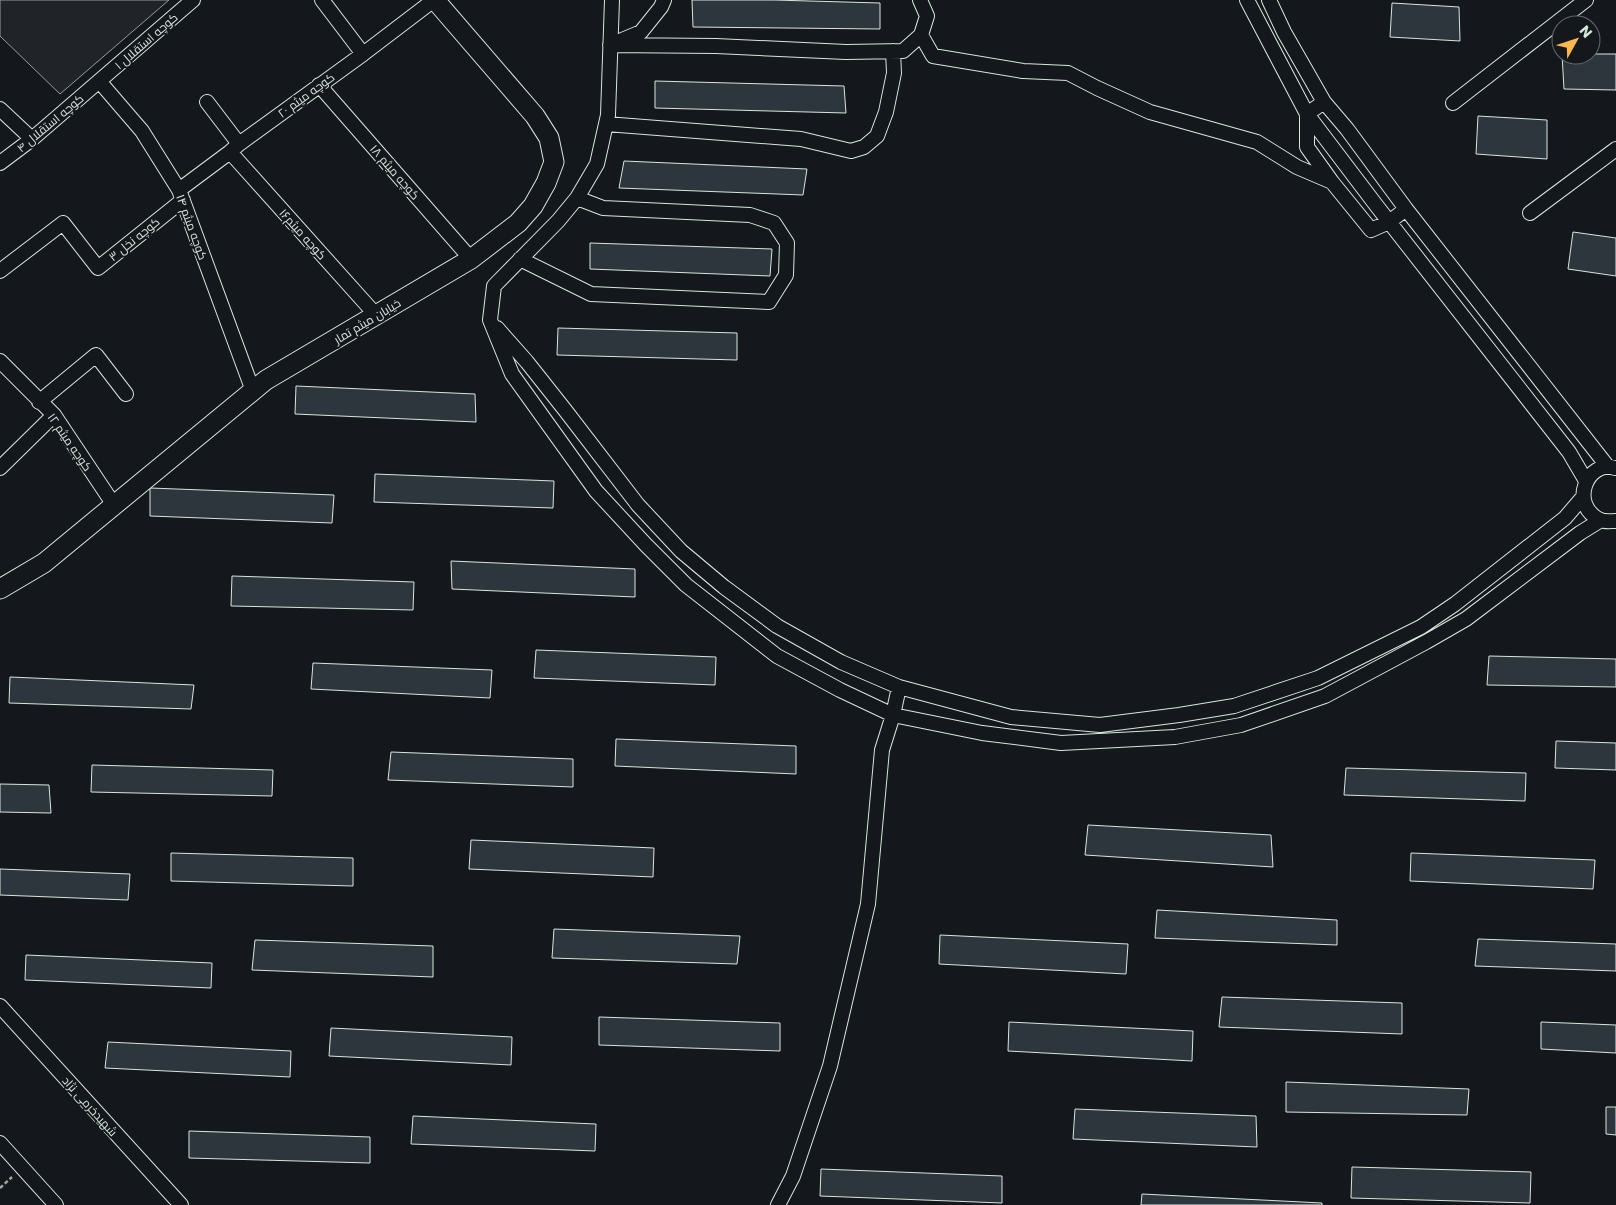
<svg xmlns="http://www.w3.org/2000/svg" width="1616" height="1205" font-family="Poppins,Cairo,sans-serif">
  <style>
    .green { fill: #202428; stroke: #939e99 }
    .building { fill: #2c363c; stroke: #d8e6dc }
    .lines { fill: none; stroke-linecap: round; stroke-linejoin: round }
    .street-casing { stroke: #d8e6dc; stroke-width: 16 }
    .secondary-casing { stroke: #d8e6dc; stroke-width: 21 }
    .path { stroke: #9da8a2; stroke-width: 2.5; stroke-dasharray: 4 2.5; stroke-linecap: butt }
    .street { stroke: #14181c; stroke-width: 14 }
    .secondary { stroke: #14181c; stroke-width: 19 }
    .labels { text-anchor: middle; dominant-baseline: central; stroke-width: 4; stroke-linejoin: round; paint-order: stroke }
    .street-label { font-size: 12px; fill: #d8e6dc; stroke: #14181c }
  </style>
  <rect width="100%" height="100%" fill="#14181c"/>
  <path class="green" d="M0,0H169L60,94L0,36Z"/>
  <path class="building" d="M692,0H774L880,3V29L693,27Z
    M1392,3L1459,7L1460,41L1390,37Z
    M1591,54H1616V90L1564,89L1562,55H1591Z
    M655,81L844,86L846,113L655,108Z
    M1478,116L1547,120V159L1476,154Z
    M624,161L807,169L803,195L619,188Z
    M1573,232L1616,238V276L1568,269Z
    M590,243L772,249L770,276L590,269Z
    M558,328L737,333V360L557,355Z
    M296,386L475,394L476,422L295,414Z
    M375,474L554,481L553,508L374,502Z
    M150,488L334,495L332,523L150,516Z
    M451,561L635,569V597L452,589Z
    M232,576L414,582L413,610L231,606Z
    M536,650L716,657L715,685L534,678Z
    M1489,656L1616,659V687L1487,685Z
    M313,663L492,670L490,698L311,689Z
    M10,677L194,685L191,709L9,703Z
    M616,739L796,746V774L615,766Z
    M1556,741L1616,743V770L1555,768Z
    M391,752L573,759V787L388,780Z
    M92,765L273,770L272,796L91,792Z
    M1346,768L1526,773L1525,801L1344,795Z
    M0,784L49,785L51,813L0,812Z
    M1088,825L1271,835L1273,867L1085,855Z
    M471,840L654,848L653,877L469,869Z
    M171,853L353,858V886L171,881Z
    M1411,853L1595,860L1593,889L1410,881Z
    M0,869L130,874L128,900L0,895Z
    M1157,910L1337,920V945L1155,938Z
    M554,929L740,936L737,964L552,958Z
    M940,935L1128,944L1126,974L939,964Z
    M1478,939L1616,944V971L1475,966Z
    M255,940L433,946V977L252,970Z
    M26,955L212,963L211,988L25,980Z
    M1222,997L1402,1003V1034L1219,1027Z
    M599,1017L780,1023V1051L599,1045Z
    M1009,1022L1193,1031L1192,1061L1008,1051Z
    M1541,1022L1616,1025V1053L1541,1049Z
    M331,1028L512,1037L511,1065L329,1056Z
    M108,1042L291,1051L290,1077L105,1068Z
    M1286,1082L1469,1089L1467,1115L1286,1112Z
    M1606,1107H1616V1135L1606,1134Z
    M1075,1109L1256,1116L1257,1147L1073,1139Z
    M413,1116L596,1124L595,1151L411,1144Z
    M189,1131L370,1137V1163L189,1158Z
    M1352,1167L1531,1172L1530,1203L1351,1198Z
    M821,1169L1002,1176V1203L820,1196Z
    M1142,1194L1322,1203V1205H1141Z"/>
  <g class="lines">
    <defs>
      <path id="street" d="M322,0L363,54
        M612,0L608,115L597,164L577,198L558,221L494,286L490,320L512,374L596,491L646,545L686,585L777,656L840,690L893,715L982,733L1061,743L1175,737L1241,725L1325,696L1426,642L1466,619L1580,533L1601,520
        M1247,0L1307,114L1376,205L1569,452L1586,481
        M1269,0L1284,32L1324,102L1347,129L1406,209L1608,467
        M921,35L933,56L1023,71L1068,73L1097,88L1150,112L1257,142L1297,167L1332,182
        M615,43L641,32L661,7L664,0
        M610,45L716,46L846,52L903,51L921,35L927,16L920,0
        M99,81L142,131L179,190L253,391
        M319,85L471,259
        M207,102L239,144
        M1324,102L1307,114V147L1332,182L1371,230L1389,222L1406,209
        M1453,103L1586,0
        M0,109L32,139
        M606,124L801,139L851,151L864,147L877,136L886,112L894,73L893,51
        M230,152L376,315
        M0,163L32,139L193,0
        M179,190L230,152L239,144L363,54L434,0
        M1530,213L1616,149
        M520,259L591,294L769,302L786,275L787,243L774,223L750,215L603,208L577,198
        M0,271L63,223L98,268L183,200
        M497,328L527,362L565,410L638,505L681,551L724,587L777,626L841,662L899,687L1011,717L1100,725L1179,715L1234,706L1318,678L1421,627L1455,604L1565,518L1583,497
        M0,361L54,415L114,505
        M39,402L96,355L126,394
        M0,468L54,415
        M1615,468C1588,459 1568,504 1600,520C1605,522 1611,521 1616,521
        M0,1006L181,1205
        M0,1143L56,1205
        M778,1205L793,1176L830,1066L868,904L882,750L893,715L899,687"/>
      <path id="secondary" d="M0,589L44,563L266,380L471,259L518,223L533,206L546,183L554,162L549,138L535,116L435,0"/>
    </defs>
    <use href="#street" class="street-casing"/>
    <use href="#secondary" class="secondary-casing"/>
    <path class="path" d="M0,1188L12,1177"/>
    <use href="#street" class="street"/>
    <use href="#secondary" class="secondary"/>
  </g>
  <g class="labels">
    <g class="street-label">
      <text transform="translate(146 41) rotate(-41)">کوچه استقلال ۱</text>
      <text transform="translate(306 95) rotate(-36)">کوچه میثم ۲۰</text>
      <text transform="translate(50 123) rotate(-40)">کوچه استقلال ۴</text>
      <text transform="translate(395 172) rotate(49)">کوچه میثم ۱۸</text>
      <text transform="translate(192 227) rotate(70)">کوچه میثم ۱۴</text>
      <text transform="translate(303 234) rotate(48)">کوچه میثم۱۶</text>
      <text transform="translate(134 239) rotate(-39)">کوچه نخل ۳</text>
      <text transform="translate(367 321) rotate(-31)">خیابان میثم تمار</text>
      <text transform="translate(70 442) rotate(55)">کوچه میثم ۱۲</text>
      <text transform="translate(90 1106) rotate(48)">شهیدخرمی نژاد</text>
    </g>
  </g>
  <g transform="translate(1576 40) rotate(50)"><circle r="24" fill="#14181c" stroke="#626a69"/>
  <path d="M0-4L9 19L0 12L-9 19Z" fill="#ffb74d"/>
  <text y="-8" font-size="14" font-weight="bold" text-anchor="middle" fill="#d8e6dc">N</text>
  </g>
</svg>
